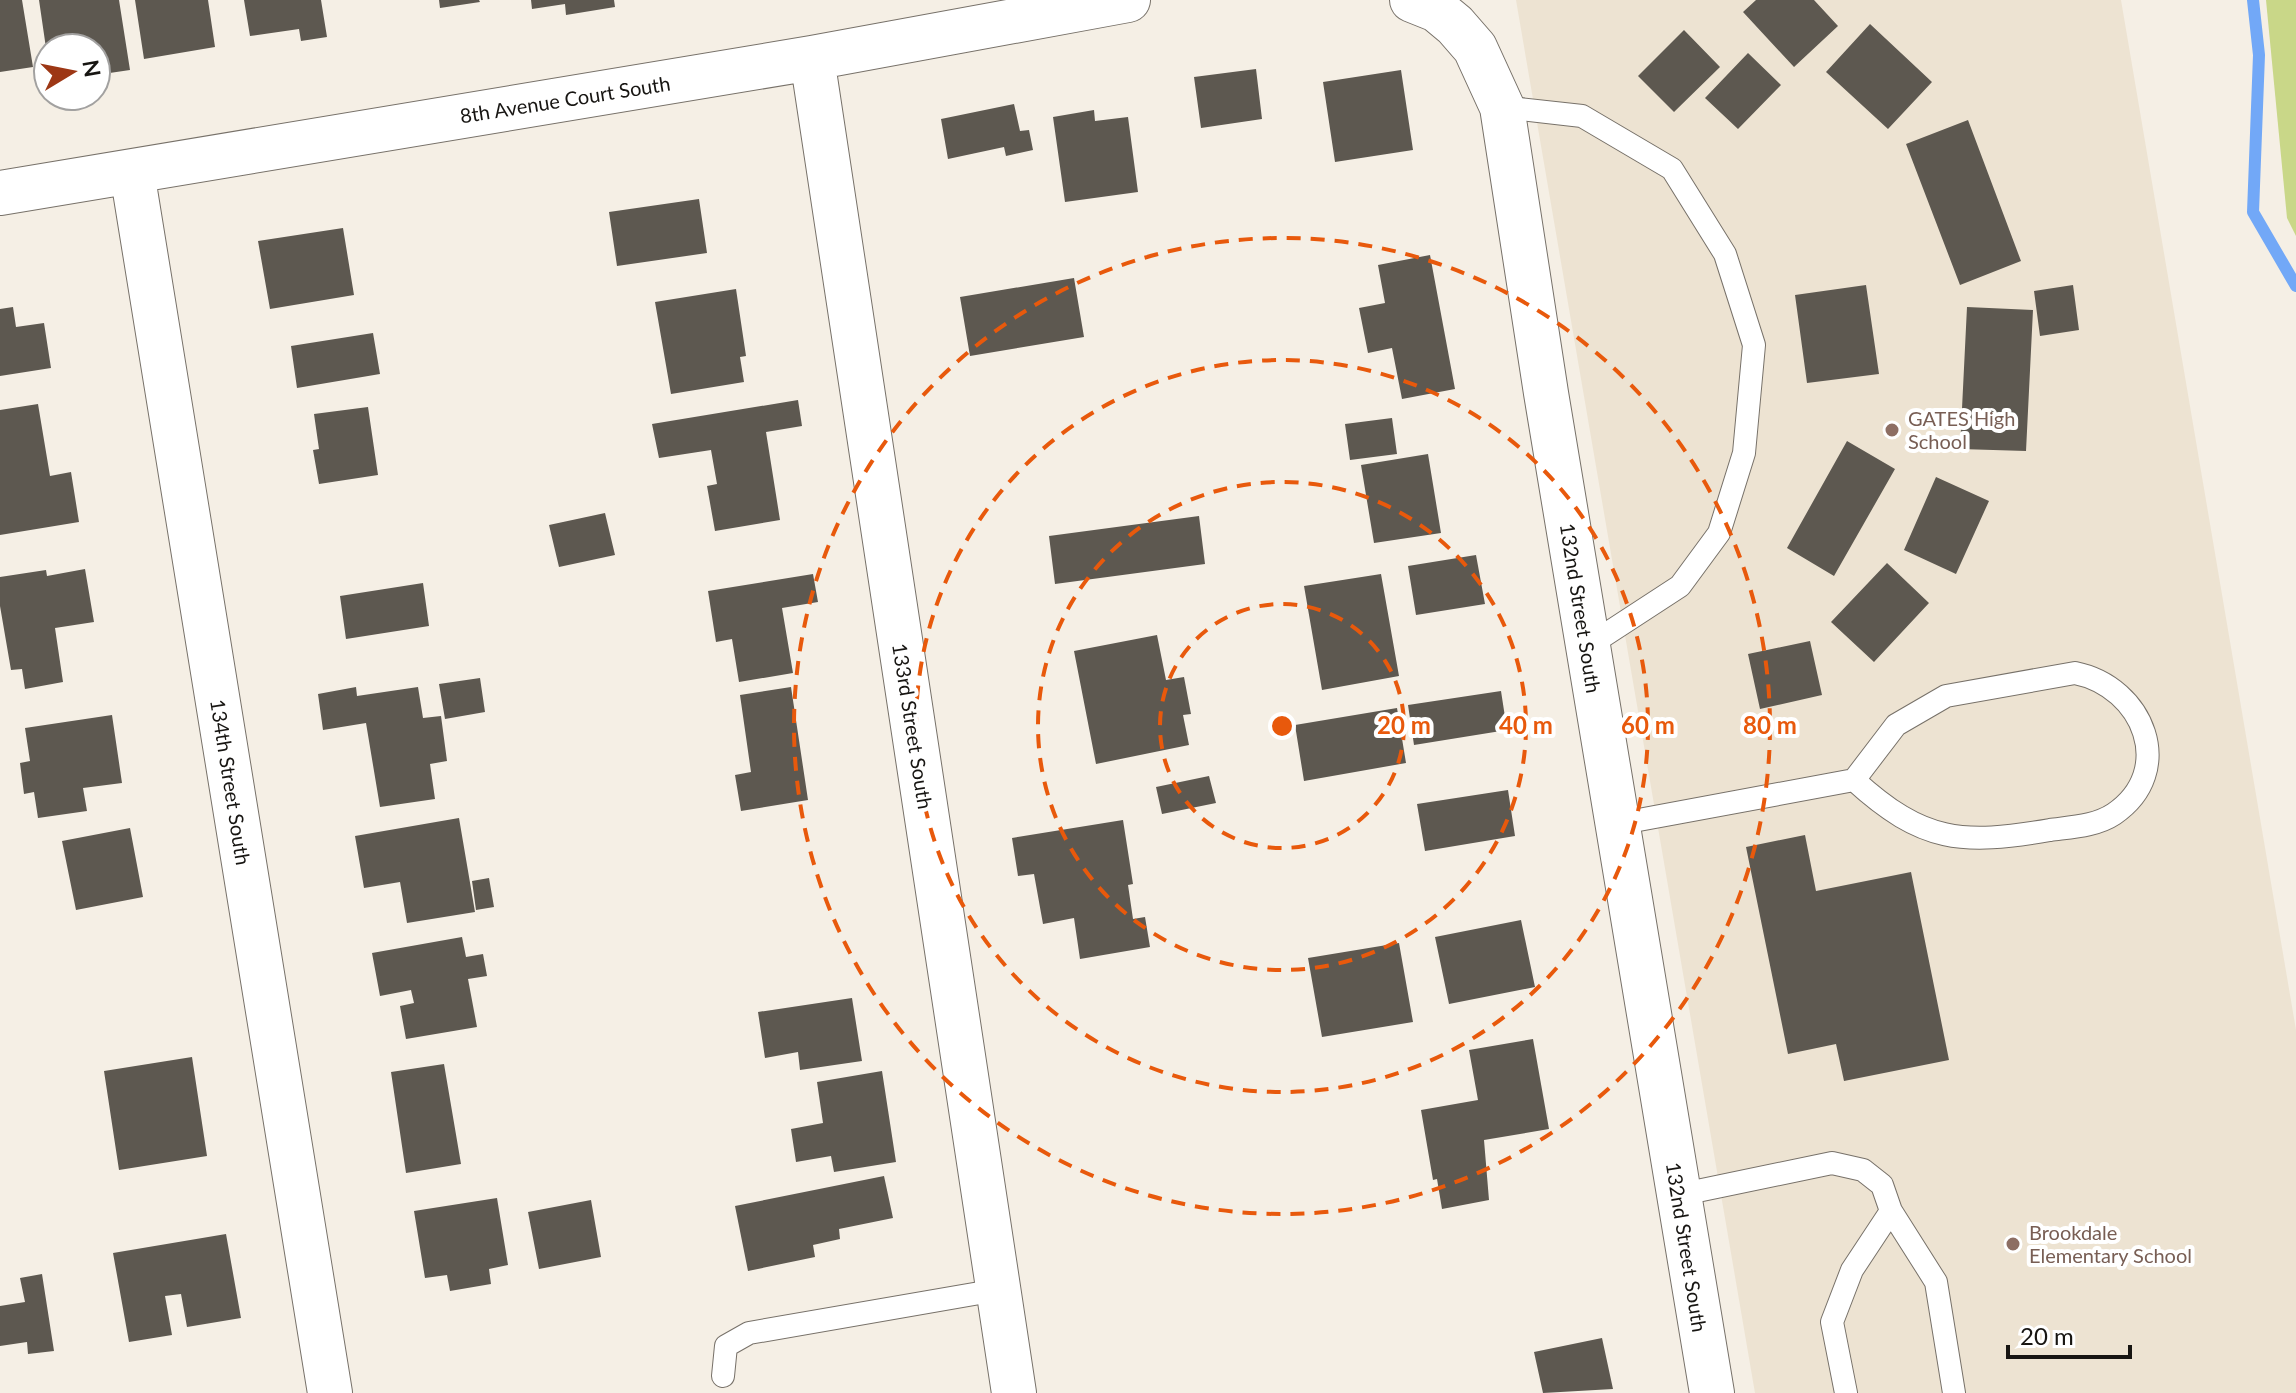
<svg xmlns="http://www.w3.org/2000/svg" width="2296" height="1393" font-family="Lato,sans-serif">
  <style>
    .built { fill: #ede3d2 }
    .green { fill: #c9d788 }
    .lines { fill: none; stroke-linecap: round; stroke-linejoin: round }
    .stream { stroke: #72a8f7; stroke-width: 12 }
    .building { fill: #5d5850 }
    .service-casing { stroke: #777169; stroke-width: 24 }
    .minor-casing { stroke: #777169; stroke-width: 46 }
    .service { stroke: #fff; stroke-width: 22 }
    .minor { stroke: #fff; stroke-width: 44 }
    .ring { fill: none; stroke: #e8590c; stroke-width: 4; stroke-dasharray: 14 10 }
    .education-dot { fill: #8d6e63; stroke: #fff; stroke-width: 3 }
    .labels { text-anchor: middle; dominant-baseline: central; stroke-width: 8; stroke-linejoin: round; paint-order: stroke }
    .street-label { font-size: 20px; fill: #171512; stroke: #fff }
    .education-label { font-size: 20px; fill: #785e54; stroke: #fff; text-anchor: start }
    .centre { fill: #e8590c; stroke: #fff; stroke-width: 4 }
    .ring-label { font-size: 24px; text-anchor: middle; font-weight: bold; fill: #e8590c; stroke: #fff; stroke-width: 8; stroke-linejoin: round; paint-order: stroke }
  </style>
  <rect width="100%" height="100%" fill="#f5efe5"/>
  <path class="built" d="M1516,0H2121L2296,1030V1393H1755Z"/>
  <path class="green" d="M2266,0H2296V236L2287,218Z"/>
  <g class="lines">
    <path class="stream" d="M2253,0L2259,55L2253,212L2296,286"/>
  </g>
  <path class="building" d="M0,0H22L33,67L0,72Z
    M39,0H119L130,70L96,75V48H46Z
    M135,0H208L215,47L144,59Z
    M244,0H321L327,37L301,41L299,29L250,36Z
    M439,0H479L480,2L440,8Z
    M531,0H614L615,7L566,15L565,4L532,9Z
    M1756,0H1814L1838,26L1794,67L1743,12Z
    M1870,24L1932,82L1888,129L1826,72Z
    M1684,30L1720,67L1674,112L1638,76Z
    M1748,53L1781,85L1738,129L1705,98Z
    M1256,69L1262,119L1201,128L1194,77Z
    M1401,70L1413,150L1335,162L1323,82Z
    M1014,104L1020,131L1029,130L1033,150L1006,156L1004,147L948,159L941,119Z
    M1094,110L1095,121L1128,117L1138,192L1065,202L1053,117Z
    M1968,120L2021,261L1960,285L1906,144Z
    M699,199L707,253L617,266L609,212Z
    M343,228L354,295L270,309L258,241Z
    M1430,255L1455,389L1402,399L1392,348L1368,353L1359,308L1385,303L1378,265Z
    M1074,278L1084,337L970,356L960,297Z
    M1866,285L1879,374L1807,383L1795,295Z
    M2073,285L2079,330L2040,336L2034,291Z
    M736,289L746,356L740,357L744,382L671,394L655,302Z
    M13,307L16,327L44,323L51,368L0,376V309Z
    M1967,307L2033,310L2026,451L1960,449Z
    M373,333L380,374L297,388L291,346Z
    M798,400L802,426L766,432L780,520L715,531L707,486L717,484L711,450L659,458L652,424Z
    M38,404L50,476L71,472L79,522L0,535V410Z
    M368,407L378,475L319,484L313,450L319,449L314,414Z
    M1392,418L1397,454L1350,460L1345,424Z
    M1847,441L1895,469L1834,576L1787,548Z
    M1428,454L1441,533L1374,543L1361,465Z
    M1936,477L1989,501L1956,574L1904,550Z
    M605,513L615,555L559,567L549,525Z
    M1199,516L1205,564L1055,584L1049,536Z
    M1476,555L1485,604L1416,615L1408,566Z
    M1887,563L1929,603L1874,662L1831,622Z
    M85,569L94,622L55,628L63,682L25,689L22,669L11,670L0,606V577L46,570L47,576Z
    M813,574L818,602L782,608L793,673L739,682L732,639L716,642L708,591Z
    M1381,574L1399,676L1322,690L1304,586Z
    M423,583L429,626L346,639L340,596Z
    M1157,635L1166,680L1184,677L1191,714L1183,715L1189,745L1096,764L1074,651Z
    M1810,641L1822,695L1760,709L1748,654Z
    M480,678L485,712L445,719L439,684Z
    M356,687L357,696L418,687L423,718L441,716L447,761L430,764L435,799L380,807L366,723L323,730L318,694Z
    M791,687L808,800L741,811L735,775L751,772L740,695Z
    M1501,691L1507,730L1414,745L1408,705Z
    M1397,708L1406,763L1304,781L1295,725Z
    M112,715L122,783L83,788L87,811L38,818L34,792L24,794L20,763L30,761L25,728Z
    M1209,776L1216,803L1162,814L1156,787Z
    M1508,790L1515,836L1425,851L1417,804Z
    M459,818L475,912L407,923L400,882L364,888L355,836Z
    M1123,820L1133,884L1128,885L1133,919L1145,917L1150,947L1080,959L1074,918L1043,924L1034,874L1018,876L1012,838Z
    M130,828L143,897L76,910L62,841Z
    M1805,835L1816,891L1911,872L1949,1060L1844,1081L1836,1044L1788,1054L1746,847Z
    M489,878L494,907L476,910L472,881Z
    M1521,920L1535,987L1449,1004L1435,937Z
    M462,937L466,957L483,954L487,976L468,979L477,1027L406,1039L400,1006L414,1003L411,990L380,996L372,953Z
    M1399,943L1413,1022L1322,1037L1308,958Z
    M852,998L862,1061L800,1070L798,1052L765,1058L758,1012Z
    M1533,1039L1549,1129L1484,1140L1489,1200L1442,1209L1437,1179L1433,1180L1421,1110L1478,1100L1469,1050Z
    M192,1057L207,1156L119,1170L104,1071Z
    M444,1064L461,1164L406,1173L391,1072Z
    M882,1071L896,1162L834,1172L831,1156L796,1162L791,1129L823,1123L817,1082Z
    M884,1176L893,1218L839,1229L840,1239L813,1245L815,1257L748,1271L735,1206Z
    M497,1198L508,1265L489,1269L491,1284L450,1291L447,1275L425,1278L414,1211Z
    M591,1200L601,1257L539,1269L528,1212Z
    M226,1234L241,1318L187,1327L181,1294L165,1296L172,1335L129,1342L113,1253Z
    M42,1274L54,1351L28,1354L27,1342L0,1346V1306L25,1302L20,1278Z
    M1602,1338L1613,1389L1543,1393L1534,1352Z"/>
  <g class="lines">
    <defs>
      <path id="service" d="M1502,107L1582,116L1672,169L1725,254L1754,345L1744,453L1719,533L1680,586L1588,646
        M1617,824L1854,780C1923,843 1962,845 2050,830C2072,827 2096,826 2114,814C2177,771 2144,687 2075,673L1946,696L1896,725L1854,780
        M1678,1195L1832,1163L1863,1170L1882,1185L1891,1211L1936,1282L1954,1393
        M723,1376L726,1346L749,1333L997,1290
        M1846,1393L1832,1322L1852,1270L1891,1211"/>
      <path id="minor" d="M1412,0L1437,10L1455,25L1475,48L1502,107L1546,393L1712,1393
        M812,58L1014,1393
        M132,172L330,1393
        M0,193L812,58L1128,0"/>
    </defs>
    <use href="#service" class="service-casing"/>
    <use href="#minor" class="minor-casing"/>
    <use href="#service" class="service"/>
    <use href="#minor" class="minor"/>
  </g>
  <g class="ring">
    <circle cx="1282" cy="726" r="122"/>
    <circle cx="1282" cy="726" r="244"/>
    <circle cx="1282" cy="726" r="366"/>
    <circle cx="1282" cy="726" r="488"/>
  </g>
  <g class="education-dot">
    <circle cx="1892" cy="430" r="8"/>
    <circle cx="2013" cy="1244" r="8"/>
  </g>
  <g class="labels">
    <g class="street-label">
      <text transform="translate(565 99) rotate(-9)">8th Avenue Court South</text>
      <text transform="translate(1581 608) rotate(81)">132nd Street South</text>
      <text transform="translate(913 726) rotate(81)">133rd Street South</text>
      <text transform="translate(231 782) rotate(81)">134th Street South</text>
      <text transform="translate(1687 1247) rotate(81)">132nd Street South</text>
    </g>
    <g class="education-label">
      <text x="1908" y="418">GATES High<tspan x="1908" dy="23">School</tspan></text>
      <text x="2029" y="1232">Brookdale<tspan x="2029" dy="23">Elementary School</tspan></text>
    </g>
  </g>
  <circle cx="1282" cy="726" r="12" class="centre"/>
  <g class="ring-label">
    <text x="1404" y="734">20 m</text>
    <text x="1526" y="734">40 m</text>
    <text x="1648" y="734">60 m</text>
    <text x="1770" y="734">80 m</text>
  </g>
  <g transform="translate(72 72) rotate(80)"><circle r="38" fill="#ffffff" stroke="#a2a1a0" stroke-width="2"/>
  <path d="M0-6L14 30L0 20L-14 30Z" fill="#9d3715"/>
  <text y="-12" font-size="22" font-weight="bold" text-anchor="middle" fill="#171512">N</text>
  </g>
  <path d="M2008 1345v12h122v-12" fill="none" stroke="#171512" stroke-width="4"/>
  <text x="2020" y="1345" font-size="24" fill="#171512" stroke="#ffffff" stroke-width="6" paint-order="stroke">20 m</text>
</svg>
